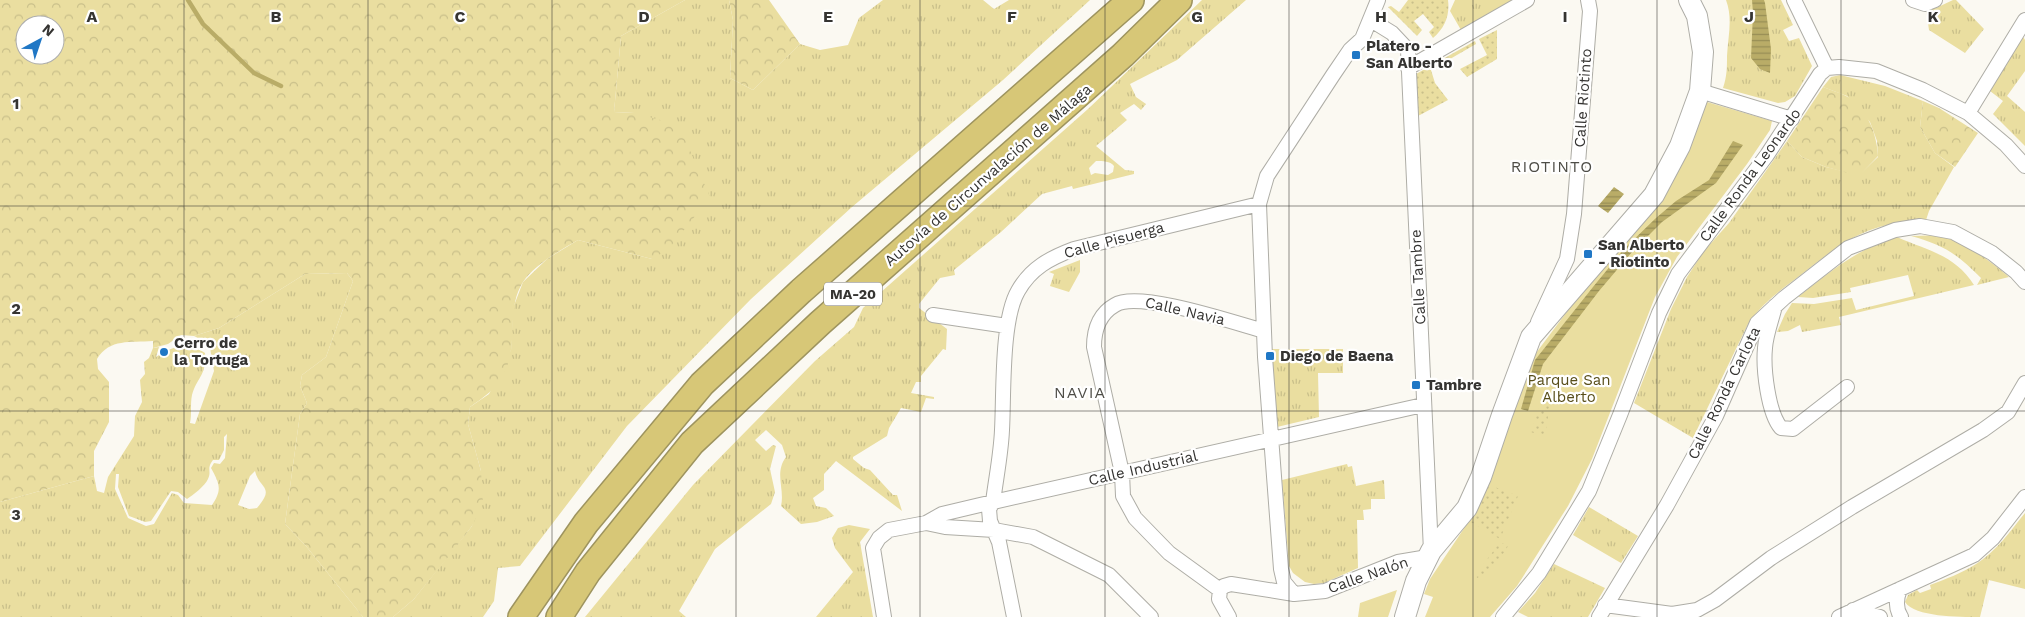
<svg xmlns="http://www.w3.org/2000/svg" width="2025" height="617" font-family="'Work Sans',sans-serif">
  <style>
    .grass { fill: url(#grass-tufts); fill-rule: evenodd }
    .forest { fill: url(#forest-crowns); fill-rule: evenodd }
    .park { fill: #eadea0 }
    .garden { fill: url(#garden-dots) }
    .water { fill: url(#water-rules) }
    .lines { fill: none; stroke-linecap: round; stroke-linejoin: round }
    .stream { stroke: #b9ac67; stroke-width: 4.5 }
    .street-casing { stroke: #aeada6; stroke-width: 16 }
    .secondary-casing { stroke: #aeada6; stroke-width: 22 }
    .highway-casing { stroke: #9e945f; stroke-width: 28 }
    .street { stroke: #fff; stroke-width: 14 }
    .secondary { stroke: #fff; stroke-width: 20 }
    .highway { stroke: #d7c777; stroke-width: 25 }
    .grid { fill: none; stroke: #353432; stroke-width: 1; stroke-opacity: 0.55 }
    .poi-dot { fill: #2077c5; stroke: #fff; stroke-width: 2 }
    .labels { text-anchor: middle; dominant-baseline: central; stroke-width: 4.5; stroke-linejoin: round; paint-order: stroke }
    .shield { fill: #fff; stroke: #727170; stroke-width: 1 }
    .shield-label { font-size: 14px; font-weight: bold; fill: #353432 }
    .poi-label { font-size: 15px; font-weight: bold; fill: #353432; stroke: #fff; text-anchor: start }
    .street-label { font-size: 15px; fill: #353432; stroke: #fff }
    .park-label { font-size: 15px; fill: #584e1a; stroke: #fff }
    .neighbourhood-label { font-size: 16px; letter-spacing: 1px; fill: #4e4d47; stroke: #fff }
    .grid-label { font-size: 16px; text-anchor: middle; font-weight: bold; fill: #353432; stroke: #fff; stroke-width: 4.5; stroke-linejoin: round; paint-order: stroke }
  </style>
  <defs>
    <pattern id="grass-tufts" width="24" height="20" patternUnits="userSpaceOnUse" patternTransform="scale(1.25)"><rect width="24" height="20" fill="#eadea0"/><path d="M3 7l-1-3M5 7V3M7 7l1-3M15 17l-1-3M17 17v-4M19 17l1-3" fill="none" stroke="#c9bf8a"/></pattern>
    <pattern id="forest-crowns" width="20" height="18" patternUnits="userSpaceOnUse" patternTransform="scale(1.25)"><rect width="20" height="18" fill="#eadea0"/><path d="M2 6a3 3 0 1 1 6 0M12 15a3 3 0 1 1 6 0" fill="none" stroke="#c9bf8a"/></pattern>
    <pattern id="garden-dots" width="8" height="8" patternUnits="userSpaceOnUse" patternTransform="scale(1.25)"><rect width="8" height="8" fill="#eadea0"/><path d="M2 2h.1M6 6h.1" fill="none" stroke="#c9bf8a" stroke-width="1.8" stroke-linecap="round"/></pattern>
    <pattern id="water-rules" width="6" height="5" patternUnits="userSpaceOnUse" patternTransform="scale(1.25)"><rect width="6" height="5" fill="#b9ac67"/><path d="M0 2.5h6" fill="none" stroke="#978d55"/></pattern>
  </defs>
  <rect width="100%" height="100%" fill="#fbf9f2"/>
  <path class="grass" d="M685,0H729L733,20L730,78L753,90L800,44L820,50L848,45L859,18L883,0H983L994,9L1009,0H1090L1003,80L852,207L751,299L627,426L520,566L498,568L494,601L483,617H393L414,599L472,526L481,471L468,424L470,407L489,394L511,350L513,308L523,282L547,259L578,240L652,259L634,113L614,112L621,36Z
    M1202,0H1246L1177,60L1130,84L1136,97L1146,104L1141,110L1134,104L1120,113L1127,120L1096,146L1125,170L1134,171V174L1073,189L1072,186L1042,194L1001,232L954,270L955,275L940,278L919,304V308L947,329L946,350L943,349L921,376V382H916L911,393L934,397V399L926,398L921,412L901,408L889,428L887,436L853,457V459L864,468L870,470L893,495H897L902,511L836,461L824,474V490L813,498L816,506L826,508L834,516L817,522L801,524L781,506C785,489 774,473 786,457L782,445L766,430L755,440L766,451L773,445L776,446L770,469L775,492L771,504L715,549L679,611L686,617H585L693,485L815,361L854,327L863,308L1088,109ZM1096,161C1103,161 1110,161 1114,166L1113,172L1108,175L1095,173L1091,175L1089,168Z
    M1455,0H1513L1461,30L1450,11Z
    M1726,0H1781L1793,25L1783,30L1789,41L1799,38L1812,66L1795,96L1785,102L1778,103L1723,88C1727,76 1727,68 1727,56C1728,36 1733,19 1726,0Z
    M1953,0H1956L1984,29L1965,53L1929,30L1926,9L1936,8Z
    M2022,35L2025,40V71L2007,96L2025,112V146L1993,114L2003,101L1990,91Z
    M1840,75L1885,86L1923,101L1920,127L1935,153L1954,167L1929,211L1926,220C1865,223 1844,241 1798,277C1778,292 1762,304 1748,324L1693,438L1634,403L1671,309L1687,277L1704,251L1729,223L1787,141L1802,157L1826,167L1859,175L1878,157L1877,141L1870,122L1847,96L1823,87L1831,77Z
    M1911,236C1920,236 1929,235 1938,236C1964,240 1990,261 2009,277L1977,285L1981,278C1957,254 1944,245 1911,236Z
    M1897,237C1928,251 1954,254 1974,285L1839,317L1841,325L1802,332L1800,325L1788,331L1777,332L1785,314L1792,303L1814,304L1852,298L1856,310L1914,296L1908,275L1850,288L1851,292L1813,298L1798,297C1830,272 1856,249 1897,237Z
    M1080,260V272L1069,292L1050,286L1054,274L1049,272Z
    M347,273L353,281L326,357L302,375L300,386L307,403L300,414L285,524L306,546L363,617H0V502L94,476L97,491L104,493L108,477L134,436L135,416L142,402L140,380L145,374L144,362L149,358L153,348L159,347L156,357C174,346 186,341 205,353C207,375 197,377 192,395C190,404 192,414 190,423L195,424L214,371L210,348L202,340L194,336L219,328L305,274ZM227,434L225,458L220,464L214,463L211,468C219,483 223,489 212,505L184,503L178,495L172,493L154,524L146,526L128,518L115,489L116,474H119L118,487L129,516L145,522L151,521L171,491L178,492L187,499C193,495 205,486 208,479C212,471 206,469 213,460H219L224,450V437ZM255,471C259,489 276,486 257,508L249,509L238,505L250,476Z
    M1272,349H1343V373H1318L1319,417L1277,427Z
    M1347,464L1348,467L1352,466L1356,486L1384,480L1385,499H1371V509L1363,510L1364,520H1357L1358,568L1324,583L1314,584L1305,582L1293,573L1289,566L1282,480Z
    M1589,507L1638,536L1621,563L1573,535Z
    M2025,513V589L1989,580L1980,617C1958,617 1915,617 1905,602L1908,595L1917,590L1920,593L1931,589L1930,585C1946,579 1962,573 1976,564C1996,552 2011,530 2025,513Z
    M849,525L870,529L860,542L873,617H816L853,572L835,548L832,538L838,528Z
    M1554,564L1605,588L1588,617H1528L1518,612L1535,593Z"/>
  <path class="forest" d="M0,0H685L621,36L614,112L634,113L679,125L710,197L670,248L652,259L578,240C561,250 534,265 523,282C505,310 520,346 503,375C496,389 483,398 470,407L468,424L481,471L483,504L472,526L453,551L414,599L393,617H363L306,546L285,524L300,414L307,403L300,386L302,375L326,357L353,281L347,273L305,274L219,328L194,336L181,335L168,344L153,348V341C130,343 110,338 97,359L98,369L109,382V422L94,451V476L0,502ZM25,25H55V55H25Z
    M729,0H769L800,44L753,90L730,78L733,20Z
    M1823,87C1830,90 1839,92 1846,96C1867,107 1877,134 1878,156L1859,176L1826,167L1802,157L1787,141Z
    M1923,101L1939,108L1978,133L1955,167L1935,153L1920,127Z"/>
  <path class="park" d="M1707,102L1772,121L1770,130L1747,164L1677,257L1655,297L1592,459L1568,506L1517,586L1490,617H1425L1433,597L1424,594L1430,579L1469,521L1527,365L1590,281Z
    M1397,590L1388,617H1358L1360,603Z"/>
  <path class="garden" d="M1408,0H1448C1450,15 1445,28 1433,38L1429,32L1434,27L1423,14L1414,21L1422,30L1417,36L1388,7L1391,6L1399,12Z
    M1497,30V59L1467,77L1460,69L1487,55L1479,39Z
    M1475,41L1476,44L1431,70L1435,83L1448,100L1418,116L1416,74Z
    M1546,403H1550L1545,437L1531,432L1539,408Z
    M1487,484L1518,496L1500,539L1469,521Z
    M1511,541C1503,555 1493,571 1477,578L1476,574L1498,545Z"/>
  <path class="water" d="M1752,0H1764L1765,3L1771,49L1770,73L1760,69L1751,58L1753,13Z
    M1733,141L1743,145L1716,183L1662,222L1632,252L1599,291L1543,364L1528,411L1521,409L1535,360L1593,287L1625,248L1656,218L1676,201L1709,180Z
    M1614,187L1624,194L1608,213L1598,206Z"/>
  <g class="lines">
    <path class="stream" d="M188,0L203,24L254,73L281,86"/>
    <defs>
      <path id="street" d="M1794,0L1827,68
        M1913,0L1925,4L1935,0
        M1371,20L1392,33L1408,50L1431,551
        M1408,68L1527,0
        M1700,91L1792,119
        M1968,113L2025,20
        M1775,306C1772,319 1766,334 1765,348C1763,368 1768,413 1781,428L1793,429L1847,387
        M933,315L1007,326
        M1538,322L1567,259L1574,214L1590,11L1588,0
        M926,523L945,527L994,530L1033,537L1109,575L1151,617
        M1900,589C1896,599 1895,608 1901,617
        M1220,590L1169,553L1135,518L1123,496L1122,473L1094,347C1094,330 1099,314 1115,305C1138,290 1235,323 1264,331
        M1294,594L1284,582L1281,569L1265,357L1259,204L1267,176L1333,75L1350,50L1362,39L1378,0
        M1605,605L1672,614L1697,610L1715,600L1771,558L1852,507L1983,430L2008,412L2025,383
        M1853,610L1880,617
        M884,617L873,548L879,538L889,530L926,523L942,514L980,505L1423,405
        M1014,617L999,542L990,521L989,509L993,502C996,478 1001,454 1002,430C1004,395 1001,320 1018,291C1031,268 1050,258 1074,249L1259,204
        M1229,617L1219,599L1220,590L1224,586L1231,584L1294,594L1325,591L1398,562L1428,557
        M1503,617L1539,573L1589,491L1620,415L1659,313L1678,274L1767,155L1820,74L1827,68L1839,67L1876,71L1923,90L1968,113L2006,145L2025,166
        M1599,617L1667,505L1716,416L1757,323L1784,298L1848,248L1895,230L1920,226L1953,232L1992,253L2016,272L2025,282
        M1839,617L1974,555L1993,538L2025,497"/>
      <path id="secondary" d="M1405,617L1416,581L1431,551L1467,508L1481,477L1502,415L1531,337L1654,195L1680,146L1700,91L1703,52L1697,16L1689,0"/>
      <path id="highway" d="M521,617L586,523L702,384L801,291L1131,0
        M559,617L588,572L692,443L820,323L1123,55L1179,0"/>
    </defs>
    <use href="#street" class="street-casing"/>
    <use href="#secondary" class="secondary-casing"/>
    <use href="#highway" class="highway-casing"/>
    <use href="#street" class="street"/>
    <use href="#secondary" class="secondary"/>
    <use href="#highway" class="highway"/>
  </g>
  <path class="grid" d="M184,0V617M368,0V617M552,0V617M736,0V617M920,0V617M1105,0V617M1289,0V617M1473,0V617M1657,0V617M1841,0V617M0,206H2025M0,411H2025"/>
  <g class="poi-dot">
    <rect x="1351" y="50" width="10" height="10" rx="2.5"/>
    <rect x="1583" y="249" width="10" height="10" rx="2.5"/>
    <circle cx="164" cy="352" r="5"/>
    <rect x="1265" y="351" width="10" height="10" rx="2.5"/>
    <rect x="1411" y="380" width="10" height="10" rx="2.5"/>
  </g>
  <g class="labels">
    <rect class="shield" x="824" y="282.5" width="58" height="23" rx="4"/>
    <g class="shield-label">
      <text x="853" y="294">MA-20</text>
    </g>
    <g class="poi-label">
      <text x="1366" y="46">Platero -<tspan x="1366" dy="17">San Alberto</tspan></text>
      <text x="1598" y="245">San Alberto<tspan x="1598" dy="17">- Riotinto</tspan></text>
      <text x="174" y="343">Cerro de<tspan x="174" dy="17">la Tortuga</tspan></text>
      <text x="1280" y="356">Diego de Baena</text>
      <text x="1426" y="385">Tambre</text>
    </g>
    <g class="street-label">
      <text transform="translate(1583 98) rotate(-86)">Calle Riotinto</text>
      <text transform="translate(988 175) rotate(-41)">Autovía de Circunvalación de Málaga</text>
      <text transform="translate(1750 175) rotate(-54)">Calle Ronda Leonardo</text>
      <text transform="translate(1114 240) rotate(-15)">Calle Pisuerga</text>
      <text transform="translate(1418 277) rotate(-93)">Calle Tambre</text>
      <text transform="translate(1185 311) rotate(13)">Calle Navia</text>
      <text transform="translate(1724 393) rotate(-64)">Calle Ronda Carlota</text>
      <text transform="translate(1143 468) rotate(-13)">Calle Industrial</text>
      <text transform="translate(1368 575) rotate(-19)">Calle Nalón</text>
    </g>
    <g class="park-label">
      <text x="1569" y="380">Parque San<tspan x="1569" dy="17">Alberto</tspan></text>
    </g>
    <g class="neighbourhood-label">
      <text x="1552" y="166">RIOTINTO</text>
      <text x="1080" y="392">NAVIA</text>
    </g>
  </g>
  <g class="grid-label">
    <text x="92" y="22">A</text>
    <text x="276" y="22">B</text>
    <text x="460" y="22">C</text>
    <text x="644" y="22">D</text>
    <text x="828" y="22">E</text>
    <text x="1012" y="22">F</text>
    <text x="1197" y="22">G</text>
    <text x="1381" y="22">H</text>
    <text x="1565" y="22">I</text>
    <text x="1749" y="22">J</text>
    <text x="1933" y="22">K</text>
    <text x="16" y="109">1</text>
    <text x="16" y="314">2</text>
    <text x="16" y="520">3</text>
  </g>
  <g transform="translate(40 40) rotate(40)"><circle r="24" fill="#ffffff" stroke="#aeaead"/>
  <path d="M0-4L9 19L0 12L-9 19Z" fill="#2077c5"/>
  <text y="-8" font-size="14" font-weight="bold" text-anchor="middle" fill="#353432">N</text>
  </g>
</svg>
